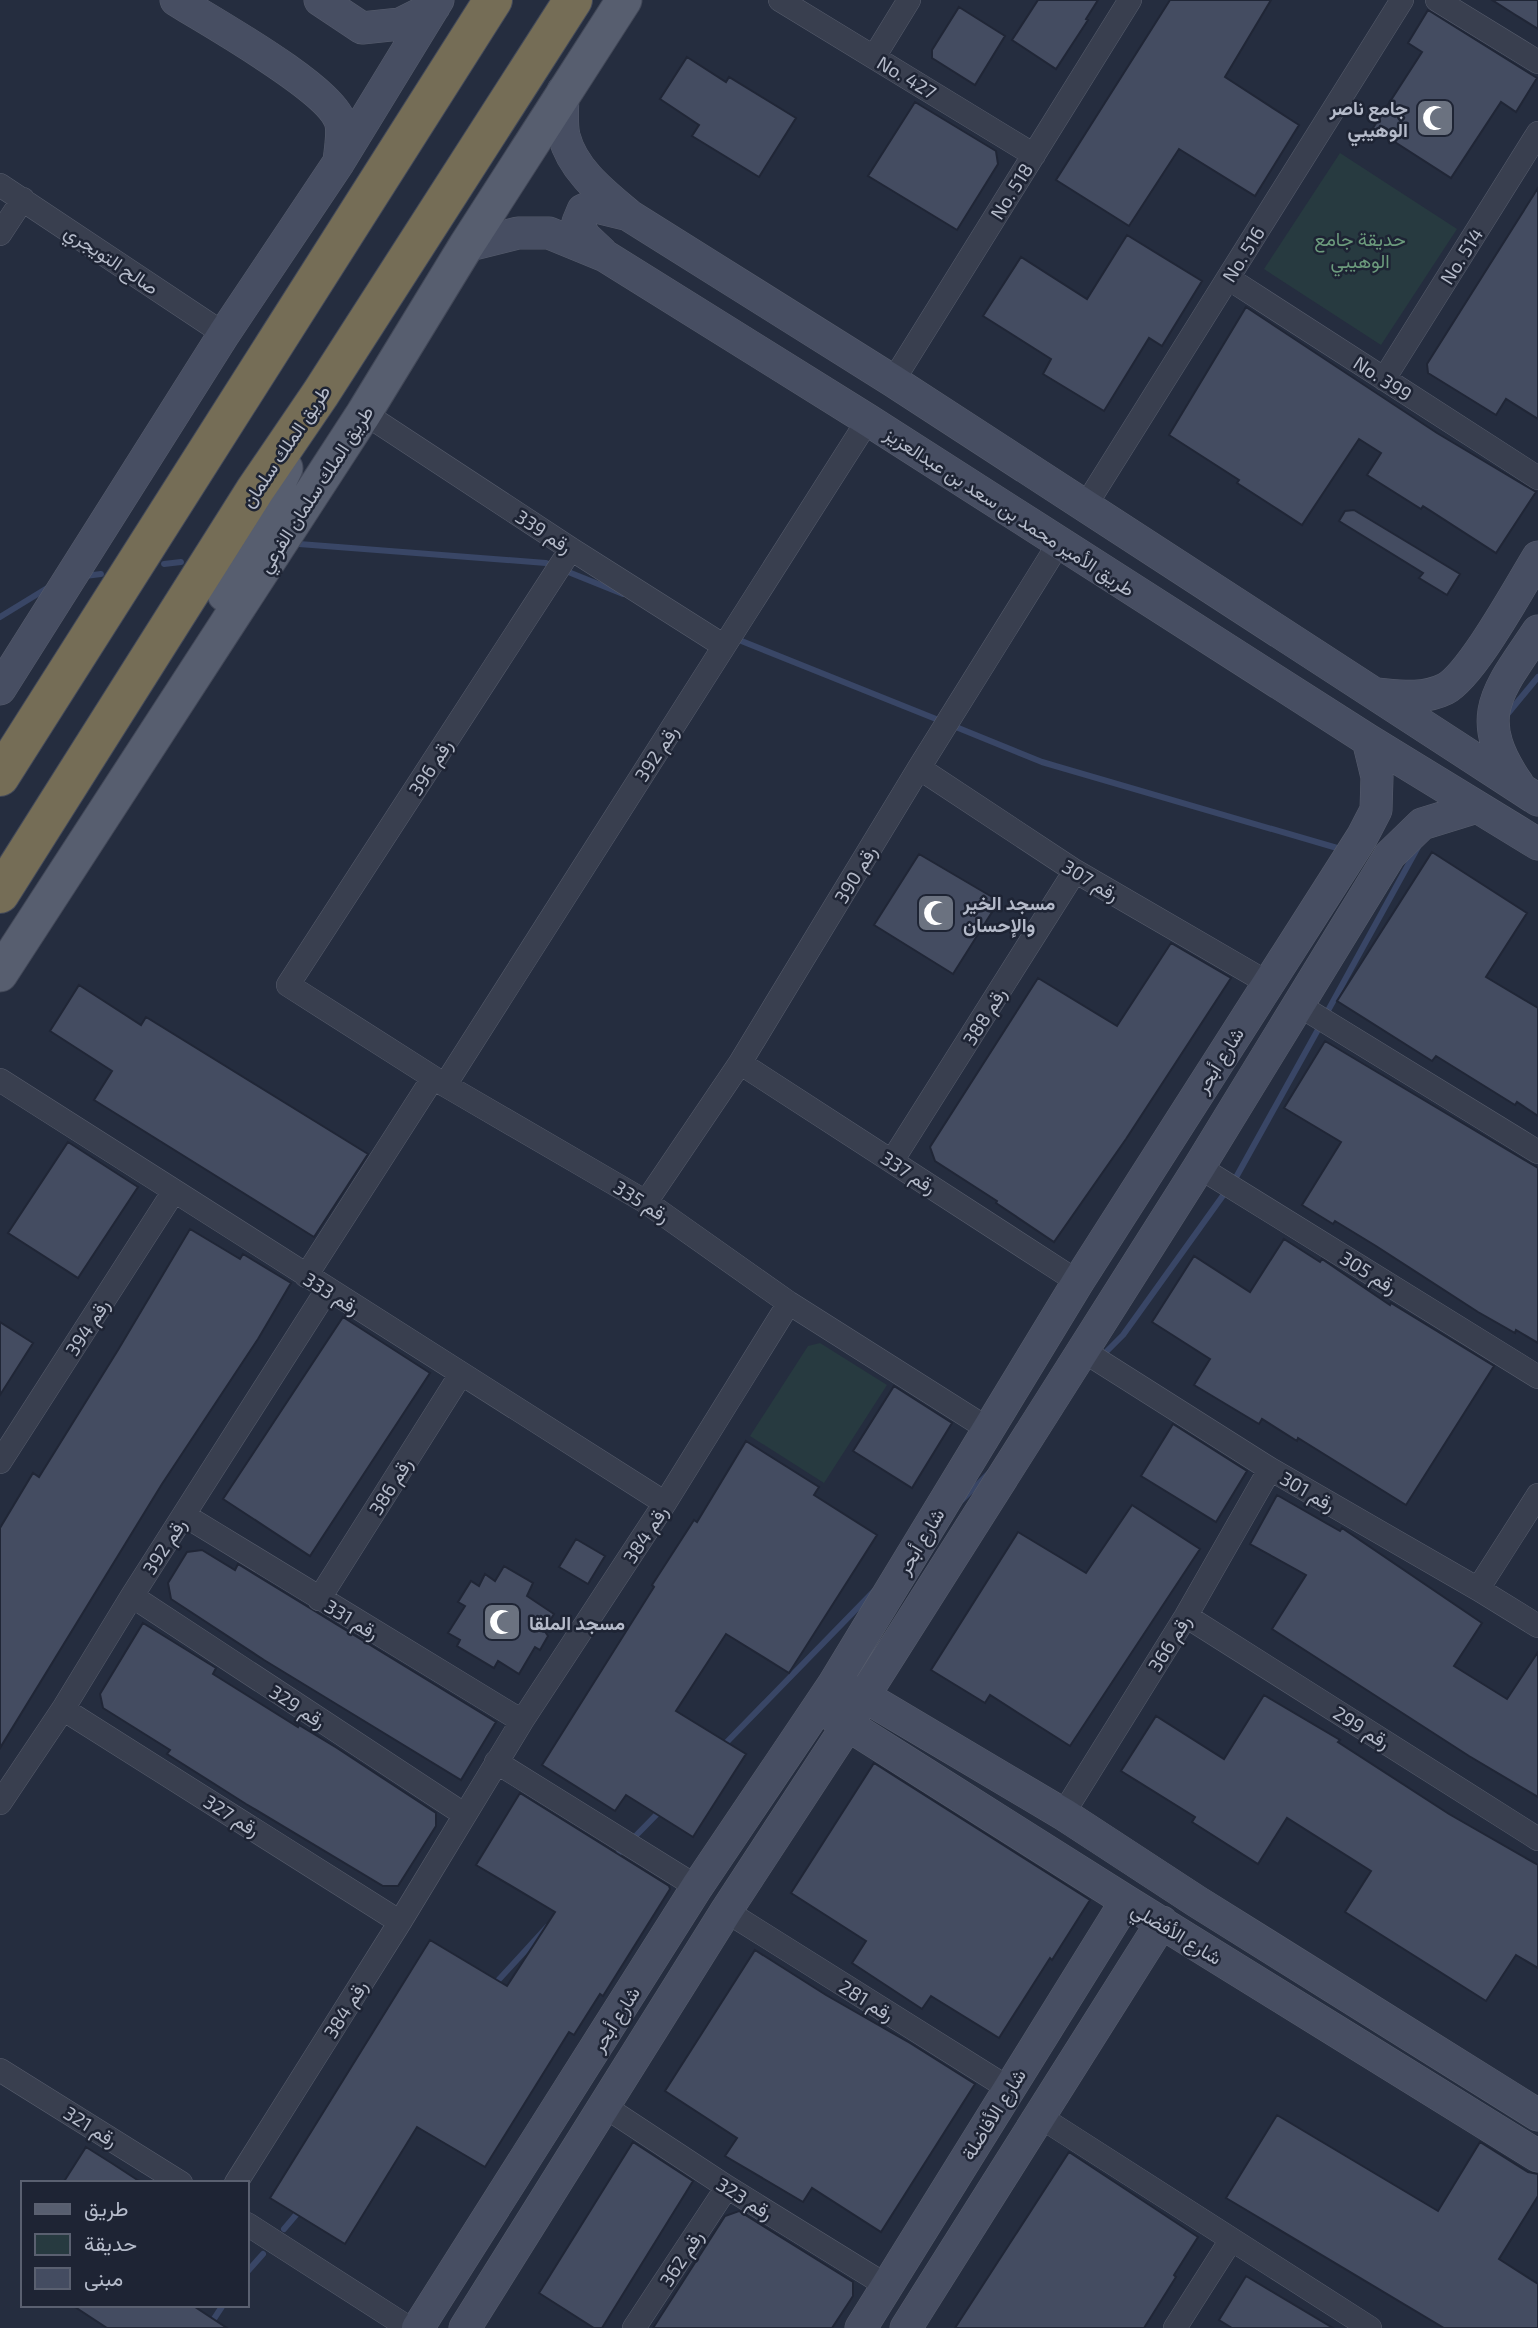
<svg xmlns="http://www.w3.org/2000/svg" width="1538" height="2328" font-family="'Exo 2',Vazirmatn,sans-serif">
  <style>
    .green { fill: #273a40 }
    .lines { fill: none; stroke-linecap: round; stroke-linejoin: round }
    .stream { stroke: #394666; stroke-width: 6 }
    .building { fill: #444c61; stroke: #202636; stroke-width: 2 }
    .street-casing { stroke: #575d6d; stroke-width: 24 }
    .secondary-casing { stroke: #575d6d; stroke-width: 33 }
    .primary-casing { stroke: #424858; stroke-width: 37 }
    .highway-casing { stroke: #444a5a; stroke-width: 40 }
    .street { stroke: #393f4f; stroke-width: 23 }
    .secondary { stroke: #474e62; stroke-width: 32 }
    .primary { stroke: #575e6f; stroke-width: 35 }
    .highway { stroke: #756d56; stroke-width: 38 }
    .labels { text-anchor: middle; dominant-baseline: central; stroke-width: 5; stroke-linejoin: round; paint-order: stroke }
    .street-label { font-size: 19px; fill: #b5bbca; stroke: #1e2434 }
    .poi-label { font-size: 19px; font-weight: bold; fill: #b5bbca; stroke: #1e2434; text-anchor: start }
    .park-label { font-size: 19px; fill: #6c9b7d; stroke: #1e2434 }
  </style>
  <rect width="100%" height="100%" fill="#252d3f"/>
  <path class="green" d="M1340,153L1457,229L1381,345L1264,269Z
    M820,1343L887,1385L824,1483L750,1436L808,1346Z"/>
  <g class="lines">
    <path class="stream" d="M299,544L546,563L623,594
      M164,564L181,562
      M85,576L101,574
      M0,617L49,587
      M734,638L941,721
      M1505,717L1538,677
      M951,725L1042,762L1344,850
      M1325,1016L1418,847
      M1234,1181L1320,1026
      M1101,1357L1123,1335L1227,1190
      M962,1500L989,1473
      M723,1746L874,1591
      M613,1859L662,1809
      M493,1986L547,1927
      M284,2229L301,2209
      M247,2272L263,2254
      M208,2328L223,2305"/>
  </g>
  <path class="building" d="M1038,0H1098L1086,19L1088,20L1056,69L1012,40Z
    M1170,0H1271L1225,77L1299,125L1255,196L1179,149L1129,226L1056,180Z
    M1492,0H1538V29L1514,14Z
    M959,7L1005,36L975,85L932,58V50Z
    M1428,10L1537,78L1516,112L1501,102L1451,178L1373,128L1422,52L1408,43Z
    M687,57L726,82L729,77L796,118L759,177L692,136L699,125L660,99Z
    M915,102L996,151L998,164L957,230L868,176Z
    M1538,188V419L1506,399L1496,415L1428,373L1427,364Z
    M1127,235L1202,281L1162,346L1149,338L1104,411L1043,374L1051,359L983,316L1021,257L1087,299Z
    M1246,307L1437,433L1536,492L1496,553L1423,506L1421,509L1367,475L1381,453L1359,439L1302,525L1237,483L1239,480L1169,435Z
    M1354,510L1460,574L1447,595L1419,578L1423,573L1339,521L1345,511Z
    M1432,852L1527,913L1486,977L1538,1008V1116L1517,1102L1515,1105L1436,1056L1432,1061L1337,1001Z
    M919,854L999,901L953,974L874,925Z
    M1171,943L1231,978L1126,1139L1054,1242L996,1203L997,1201L935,1161L930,1147L1038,978L1117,1026Z
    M79,985L141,1025L146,1017L368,1154L314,1237L94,1100L112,1071L50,1031Z
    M1325,1041L1538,1168V1343L1516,1330L1515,1333L1478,1312L1376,1246L1335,1221L1333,1224L1302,1205L1341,1142L1284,1108Z
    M68,1142L138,1187L78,1278L8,1233Z
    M190,1229L240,1259L243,1254L291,1283L258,1339L162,1484L0,1748V1528L33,1473L39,1477L118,1350Z
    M1284,1239L1320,1262L1322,1259L1390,1305L1391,1303L1494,1366L1406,1505L1298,1438L1297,1441L1262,1419L1259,1424L1194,1385L1210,1359L1152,1322L1194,1256L1250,1292Z
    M343,1317L430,1373L310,1556L223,1499Z
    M0,1322L33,1343L0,1395Z
    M894,1386L952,1423L912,1488L853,1451Z
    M1173,1424L1247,1471L1216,1522L1141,1476Z
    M746,1441L819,1487L814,1495L877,1535L789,1673L726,1634L676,1711L746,1754L693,1837L626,1795L615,1811L542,1765L654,1587L652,1585L694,1520L697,1522Z
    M1277,1495L1340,1531L1342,1528L1482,1623L1454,1666L1507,1699L1538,1652V1797L1469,1756L1272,1629L1306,1575L1250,1544Z
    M1132,1505L1200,1549L1070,1746L990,1695L985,1703L931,1670L1018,1532L1086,1573Z
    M576,1539L605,1556L588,1584L559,1567Z
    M202,1550L235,1570L238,1564L496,1722L461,1780L264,1660L171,1599L168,1583L187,1552Z
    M504,1566L533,1583L527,1596L554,1614L544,1630L548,1636L540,1650L535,1647L519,1674L498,1661L494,1668L457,1646L460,1640L448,1633L465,1606L458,1602L471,1581L479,1586L485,1574L495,1581Z
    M143,1623L216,1668L213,1674L298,1727L299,1725L337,1748L436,1813V1826L398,1886H383L246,1804L167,1754L170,1750L103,1708L100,1694Z
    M1264,1695L1340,1740L1338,1742L1449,1814L1538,1865V1968L1516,1955L1486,2001L1345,1912L1371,1871L1287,1818L1258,1864L1192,1822L1195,1817L1121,1771L1156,1716L1224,1759Z
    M874,1763L1090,1900L1052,1960L1050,1958L999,2038L931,1996L922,2009L852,1963L866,1941L791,1893Z
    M520,1793L669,1886L670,1889L603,1996L600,1994L574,2035L569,2032L485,2167L417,2127L345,2244L270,2198L430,1940L507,1986L555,1912L476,1865Z
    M755,1950L826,1995L910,2043L975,2084L881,2232L812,2188L803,2202L725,2156L737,2138L665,2091Z
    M1277,2115L1438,2211L1480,2142L1528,2172L1538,2174V2196L1499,2259L1538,2284V2328H1444L1226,2198Z
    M633,2142L693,2181L602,2328H594L539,2293Z
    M86,2147L113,2164L142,2183H63Z
    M1069,2152L1198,2237L1174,2275L1176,2277L1144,2328H955Z
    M739,2211L853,2282V2296L832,2328H653L725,2216Z
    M1246,2276L1333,2328H1232L1219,2320Z
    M72,2305H192L227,2328H107Z"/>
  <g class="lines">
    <defs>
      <path id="street" d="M780,0L1034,155
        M1437,0L1538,62
        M874,57L909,0
        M0,185L224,334
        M0,234L23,199
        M1228,278L1538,478
        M1384,379L1538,133
        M893,381L1130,0
        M364,413L571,549L724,646
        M1084,508L1402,0
        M571,549L288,985L445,1085L646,1202L789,1303L988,1429
        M919,768L1075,871L1268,983
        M1297,1004L1538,1152
        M740,1063L1078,1282
        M0,1080L665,1503
        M445,1085L868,420
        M892,1161L1075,871
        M1199,1167L1538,1377
        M646,1202L740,1063L919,768L1059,543
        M306,1276L433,1078
        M1082,1350L1270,1469L1478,1589L1538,1626
        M0,1462L174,1191
        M184,1515L522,1721
        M1478,1589L1538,1495
        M132,1596L465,1815
        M319,1599L461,1374
        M1186,1616L1538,1839
        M63,1709L400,1922
        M496,1762L697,1887
        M0,1803L63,1709L132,1596L327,1290
        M1063,1814L1186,1616L1270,1469
        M726,1911L1008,2088
        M0,2070L181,2183
        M604,2106L727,2187L887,2286
        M1039,2116L1370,2328
        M236,2183L400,1922L522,1721L665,1503L789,1303
        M247,2224L409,2328
        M634,2328L727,2187
        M1175,2328L1231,2240"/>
      <path id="secondary" d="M176,0C209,21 333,89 341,124C343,135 340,150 339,162
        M320,0L362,28L400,24L434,7
        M563,91C563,105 561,123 564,136C573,171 604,194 630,216L893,381L1538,800
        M466,246L518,233H549L605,256L868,420L1368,740L1538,844
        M602,253L584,236L578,222L583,210L592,206L629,215
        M0,689L224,334L339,162L438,0
        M1376,694C1399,696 1423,700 1445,689C1472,675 1520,586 1538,557
        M1518,784C1471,716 1498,691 1538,631
        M845,1689L864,1696L1063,1814L1196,1901L1538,2115
        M832,1715L1126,1901L1538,2156
        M418,2328L697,1887L833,1685L1078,1282L1362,837L1376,810L1377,777L1368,740
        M465,2328L726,1911L847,1726L864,1696L1199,1167L1390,855L1422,824L1477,807
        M861,2328L1126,1901
        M906,2328L1162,1922"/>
      <path id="primary" d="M225,594L285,468
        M0,974L364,413L466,246L624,0"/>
      <path id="highway" d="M0,777L493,0
        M0,894L255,490L321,393L573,0"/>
    </defs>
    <use href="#street" class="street-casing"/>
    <use href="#secondary" class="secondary-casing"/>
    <use href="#primary" class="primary-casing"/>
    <use href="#highway" class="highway-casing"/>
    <use href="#street" class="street"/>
    <use href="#secondary" class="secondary"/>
    <use href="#primary" class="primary"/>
    <use href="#highway" class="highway"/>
  </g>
  <defs>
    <symbol id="mosque-square" viewBox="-11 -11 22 22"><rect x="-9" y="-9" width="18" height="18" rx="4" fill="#6b7280" stroke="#1e2434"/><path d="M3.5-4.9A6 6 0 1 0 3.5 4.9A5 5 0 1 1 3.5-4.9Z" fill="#fff"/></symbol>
  </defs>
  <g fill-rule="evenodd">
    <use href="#mosque-square" x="1413" y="96" width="44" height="44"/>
    <use href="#mosque-square" x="914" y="891" width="44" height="44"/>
    <use href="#mosque-square" x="480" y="1600" width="44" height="44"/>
  </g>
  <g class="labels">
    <g class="street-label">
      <text transform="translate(907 77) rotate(31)">No. 427</text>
      <text transform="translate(1011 191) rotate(-58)">No. 518</text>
      <text transform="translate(1243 254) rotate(-58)">No. 516</text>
      <text transform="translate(1461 256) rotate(-58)">No. 514</text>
      <text transform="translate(112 259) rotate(34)">صالح التويجري</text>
      <text transform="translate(1383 378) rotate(33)">No. 399</text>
      <text transform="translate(285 446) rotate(-56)">طريق الملك سلمان</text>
      <text transform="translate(315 489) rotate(-57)">طريق الملك سلمان الفرعي</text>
      <text transform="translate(1010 511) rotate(33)">طريق الأمير محمد بن سعد بن عبدالعزيز</text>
      <text transform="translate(544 531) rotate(33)">رقم 339</text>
      <text transform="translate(656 753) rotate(-57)">رقم 392</text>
      <text transform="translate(430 767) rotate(-57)">رقم 396</text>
      <text transform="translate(855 874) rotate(-59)">رقم 390</text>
      <text transform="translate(1091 880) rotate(31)">رقم 307</text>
      <text transform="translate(984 1016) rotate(-58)">رقم 388</text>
      <text transform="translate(1219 1060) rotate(-58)">شارع أبحر</text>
      <text transform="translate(909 1172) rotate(33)">رقم 337</text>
      <text transform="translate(642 1201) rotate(32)">رقم 335</text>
      <text transform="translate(1369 1272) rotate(32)">رقم 305</text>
      <text transform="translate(332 1293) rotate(32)">رقم 333</text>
      <text transform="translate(87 1327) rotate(-57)">رقم 394</text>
      <text transform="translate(390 1486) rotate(-58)">رقم 386</text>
      <text transform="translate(1308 1491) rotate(30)">رقم 301</text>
      <text transform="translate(645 1534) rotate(-57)">رقم 384</text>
      <text transform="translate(920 1541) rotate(-59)">شارع أبحر</text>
      <text transform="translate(164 1546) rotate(-57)">رقم 392</text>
      <text transform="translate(352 1619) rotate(31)">رقم 331</text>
      <text transform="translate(1169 1643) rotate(-58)">رقم 366</text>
      <text transform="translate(298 1706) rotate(33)">رقم 329</text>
      <text transform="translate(1362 1727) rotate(32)">رقم 299</text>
      <text transform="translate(232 1815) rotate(32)">رقم 327</text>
      <text transform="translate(1177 1933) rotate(31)">شارع الأفضلي</text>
      <text transform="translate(867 2000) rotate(32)">رقم 281</text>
      <text transform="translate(345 2009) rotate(-58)">رقم 384</text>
      <text transform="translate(615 2019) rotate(-58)">شارع أبحر</text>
      <text transform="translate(993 2114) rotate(-58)">شارع الأفاضلة</text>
      <text transform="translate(91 2126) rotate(32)">رقم 321</text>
      <text transform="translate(745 2198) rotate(32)">رقم 323</text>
      <text transform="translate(681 2258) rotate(-57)">رقم 362</text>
    </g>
    <g class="poi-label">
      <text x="1408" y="107" text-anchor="end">جامع ناصر<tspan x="1408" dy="22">الوهيبي</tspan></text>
      <text x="963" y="902">مسجد الخير<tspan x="963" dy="22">والإحسان</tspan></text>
      <text x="529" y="1622">مسجد الملقا</text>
    </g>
    <g class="park-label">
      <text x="1360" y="238">حديقة جامع<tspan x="1360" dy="22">الوهيبي</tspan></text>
    </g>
  </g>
  <rect x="21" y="2181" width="228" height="126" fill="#1e2434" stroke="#5a6070" stroke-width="2"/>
  <rect x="35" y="2204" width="35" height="10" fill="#575e6f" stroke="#5a6070" stroke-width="2"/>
  <text x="84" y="2216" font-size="21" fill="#b5bbca">طريق</text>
  <rect x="35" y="2234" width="35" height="21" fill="#273a40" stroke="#5a6070" stroke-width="2"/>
  <text x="84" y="2251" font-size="21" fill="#b5bbca">حديقة</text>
  <rect x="35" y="2268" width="35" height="21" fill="#444c61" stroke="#5a6070" stroke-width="2"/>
  <text x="84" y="2286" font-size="21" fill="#b5bbca">مبنى</text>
</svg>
